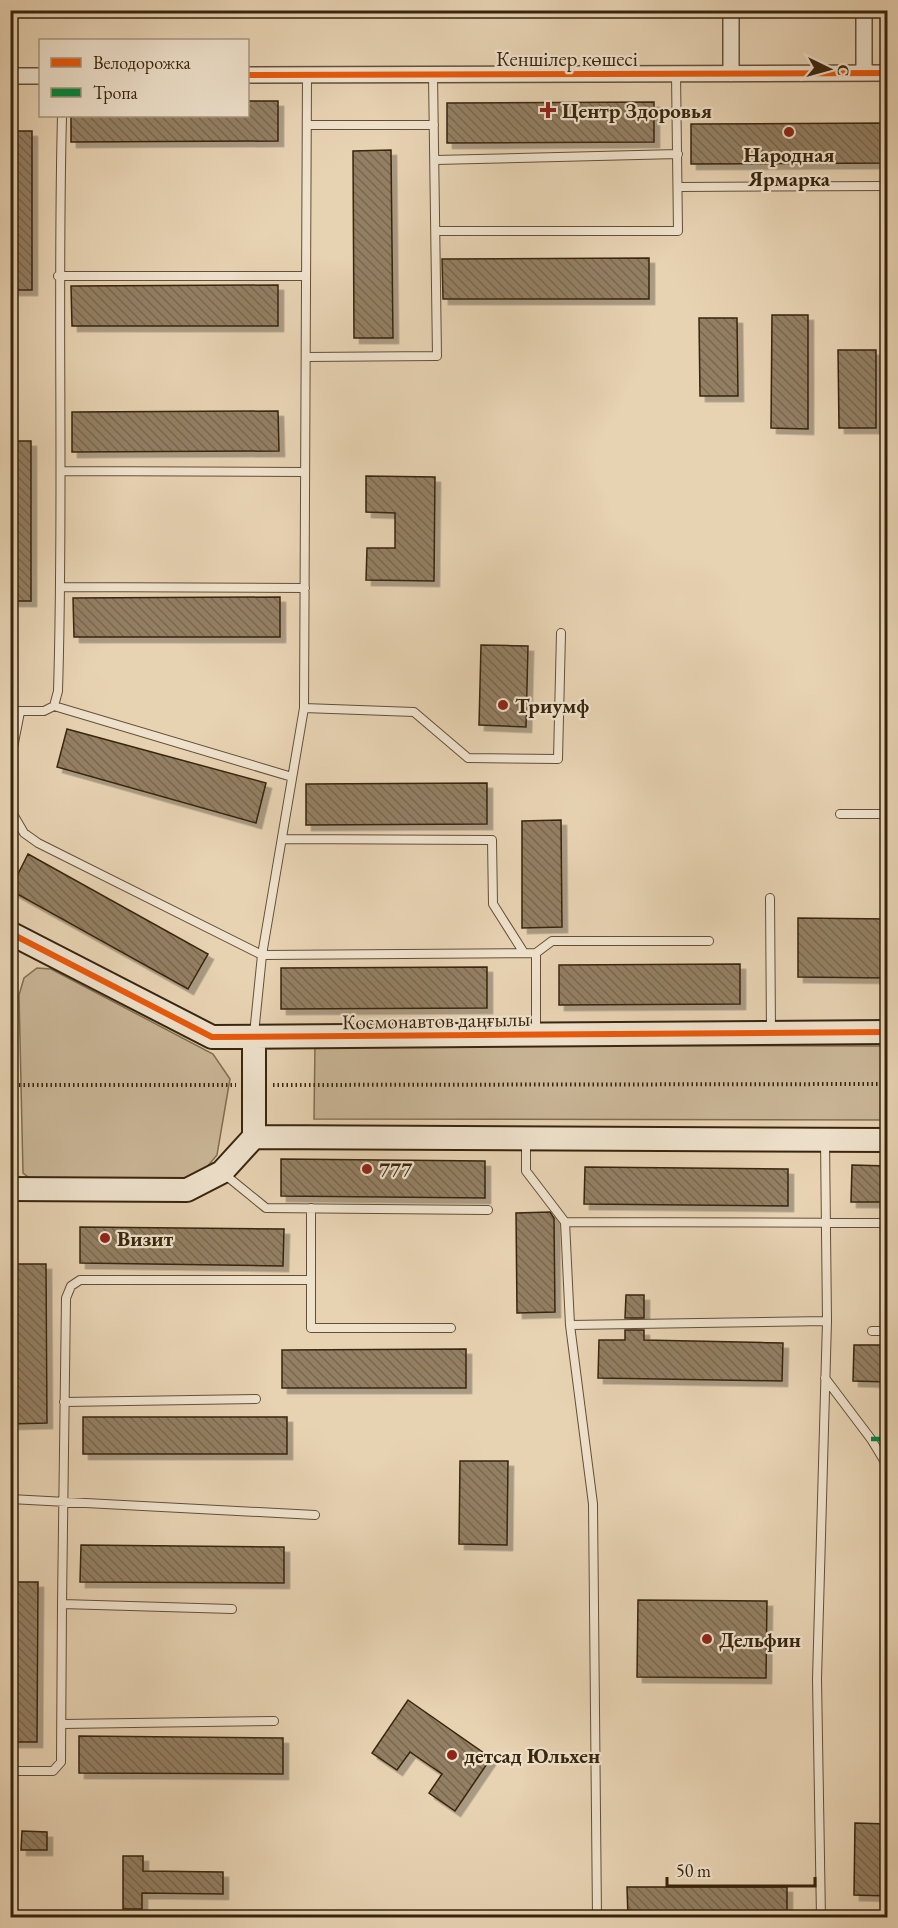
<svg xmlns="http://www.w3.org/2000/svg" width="898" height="1928" font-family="'EB Garamond',serif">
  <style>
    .grass { fill: #c9b596; stroke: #806d52; stroke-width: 1.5 }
    .building { fill: url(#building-back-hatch); stroke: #38250d; stroke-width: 1.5; filter: url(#shadow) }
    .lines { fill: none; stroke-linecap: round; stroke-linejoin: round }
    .lane-casing { stroke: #645036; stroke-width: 10 }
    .street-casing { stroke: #645036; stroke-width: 18 }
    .secondary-casing { stroke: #38250d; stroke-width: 26 }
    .path { stroke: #38250d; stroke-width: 4; stroke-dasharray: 1.5 3; stroke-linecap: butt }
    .lane { stroke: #efe2cd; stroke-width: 8 }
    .street { stroke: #efe2cd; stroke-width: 15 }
    .secondary { stroke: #efe2cd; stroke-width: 22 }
    .quiet { stroke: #00873e; stroke-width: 4.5; stroke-dasharray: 9 4.5; stroke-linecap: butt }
    .cycleway-casing { stroke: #efe2cd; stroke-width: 10 }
    .cycleway { stroke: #e8590c; stroke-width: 6 }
    .poi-dot { fill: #8f2418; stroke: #efe2cd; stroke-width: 2 }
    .labels { text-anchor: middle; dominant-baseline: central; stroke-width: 4.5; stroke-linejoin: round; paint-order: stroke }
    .street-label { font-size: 21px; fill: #38250d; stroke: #efe2cd }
    .poi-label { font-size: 21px; font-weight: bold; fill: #38250d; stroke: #efe2cd; text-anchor: start }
  </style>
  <defs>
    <pattern id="building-back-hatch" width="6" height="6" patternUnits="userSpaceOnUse" patternTransform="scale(1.5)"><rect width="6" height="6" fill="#937f63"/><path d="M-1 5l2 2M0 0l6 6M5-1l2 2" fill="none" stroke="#796850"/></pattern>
    <filter id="shadow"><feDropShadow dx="5.5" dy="5.5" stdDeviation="0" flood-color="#0004"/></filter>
  </defs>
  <rect width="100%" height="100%" fill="#e7d2b2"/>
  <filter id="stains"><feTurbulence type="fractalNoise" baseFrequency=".00333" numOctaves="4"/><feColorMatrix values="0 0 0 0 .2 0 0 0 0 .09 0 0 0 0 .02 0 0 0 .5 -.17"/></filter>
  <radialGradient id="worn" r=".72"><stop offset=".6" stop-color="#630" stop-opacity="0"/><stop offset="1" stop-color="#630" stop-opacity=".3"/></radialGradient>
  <path class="grass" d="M37,968L51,969L213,1054L230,1079L217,1155L201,1174L180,1180L36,1183L23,1173L19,995L24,978Z
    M315,1045L887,1046V1120L314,1119Z"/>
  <path class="building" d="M248,101H278V141L71,142V116H248Z
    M654,102V142L447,143V103Z
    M888,123V163L691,164V124Z
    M10,131H32V290H10Z
    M391,150L393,338H354L353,151Z
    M649,258V299H443L442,259Z
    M278,285V326H72L71,286Z
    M772,315H808V429L771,428Z
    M699,318H737L738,396H700Z
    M838,350H876V428H839Z
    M278,411L279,451L72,452V412Z
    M10,441H31V601H10Z
    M366,476L435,477L434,581L366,580L367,548H395V513L366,512Z
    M280,597V637H74L73,598Z
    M481,645L528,646L526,727L479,725Z
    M67,729L266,783L256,823L57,767Z
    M487,783V824L306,825V784Z
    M561,820L562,927L522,928V821Z
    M28,854L208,954L188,989L10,890Z
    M798,918L888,919V978L798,977Z
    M740,964V1004L559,1005V965Z
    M487,967V1008L281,1009V968Z
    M281,1159L485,1161V1198L281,1196Z
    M852,1165L888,1166V1202H851Z
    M585,1167L788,1169V1206L584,1204Z
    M550,1212L554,1218L555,1312L517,1313L516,1213Z
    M80,1227L284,1229L283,1266L80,1263Z
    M10,1264H46L47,1423L10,1424Z
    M626,1295H644V1318H625Z
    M625,1330H644V1340L783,1343L782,1381L598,1378L599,1340H625Z
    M854,1345H888V1382L853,1381Z
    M466,1349V1388H282V1350Z
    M83,1417H287V1454H83Z
    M460,1461H508L507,1545L459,1544Z
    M81,1545L284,1547V1583L80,1582Z
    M10,1582H38L37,1742H10Z
    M638,1600L767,1601L766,1678L637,1677Z
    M408,1700L491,1758L455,1811L429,1793L442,1774L410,1752L397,1770L372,1753Z
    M79,1736L283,1738V1774L79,1773Z
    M855,1823L888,1824V1896L854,1895Z
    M22,1831L47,1832V1850H21Z
    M123,1856H143V1871L223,1872V1894L142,1893V1909H123Z
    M627,1887H787V1917H628Z"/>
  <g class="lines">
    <defs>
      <path id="lane" d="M307,125H434
        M435,160L678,154
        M679,187L888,186
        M436,231H678L676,74
        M58,276H306
        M306,357L437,356L433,75
        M62,471L305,472
        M61,587L305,588
        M54,706L292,777
        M304,708L414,712L468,758L558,759L561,633
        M10,711H44L54,706L58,691C64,499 57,308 62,116
        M10,763L20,712
        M10,809L24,833L38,843L262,955L536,953L552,941H709
        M840,814H888
        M282,839L492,840L493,904L524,953
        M770,898L771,1031
        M536,953V1034
        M254,1034L262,955L304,708L307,76
        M526,1140V1171L565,1222L570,1325L827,1321
        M223,1173L266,1208L488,1210
        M311,1208V1328H451
        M565,1222L888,1223
        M570,1325L593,1504L597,1918
        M872,1331H888
        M825,1378L871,1439L888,1467
        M64,1402L256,1399
        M10,1499L315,1515
        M62,1604L66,1298L71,1286L80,1280H311
        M62,1724L274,1721
        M10,1771H53L61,1762L62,1604L232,1609
        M821,1918L817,1679L827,1321L825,1141"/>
      <path id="street" d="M731,10V74
        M864,73V10
        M248,75L888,73
        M10,76H40"/>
      <path id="secondary" d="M10,933L212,1037L888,1032
        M254,1137V1038
        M10,1189L187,1190L222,1172L254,1137L888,1140"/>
    </defs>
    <use href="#lane" class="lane-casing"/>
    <use href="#street" class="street-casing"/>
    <use href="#secondary" class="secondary-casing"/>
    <path class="path" d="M10,1085H236
      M273,1085L888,1084"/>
    <use href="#lane" class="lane"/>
    <use href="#street" class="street"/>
    <use href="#secondary" class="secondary"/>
    <path class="quiet" d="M871,1439H888"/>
    <defs>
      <path id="cycleway" d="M248,75L888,73
        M10,933L212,1037L888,1032"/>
    </defs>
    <use href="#cycleway" class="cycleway-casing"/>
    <use href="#cycleway" class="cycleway"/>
  </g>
  <g class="poi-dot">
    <path d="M545 101h6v6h6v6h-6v6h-6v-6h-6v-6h6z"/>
    <circle cx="789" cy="132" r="6"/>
    <circle cx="503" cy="705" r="6"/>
    <circle cx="367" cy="1169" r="6"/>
    <circle cx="105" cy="1238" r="6"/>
    <circle cx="707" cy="1639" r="6"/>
    <circle cx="452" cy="1755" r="6"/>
  </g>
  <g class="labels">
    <g class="street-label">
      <text x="567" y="58">Кеншілер көшесі</text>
      <text transform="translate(436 1020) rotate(-1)">Космонавтов даңғылы</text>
    </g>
    <g class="poi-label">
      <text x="562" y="110">Центр Здоровья</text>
      <text x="789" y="154" text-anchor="middle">Народная<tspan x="789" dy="24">Ярмарка</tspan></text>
      <text x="515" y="705">Триумф</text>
      <text x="379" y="1169">777</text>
      <text x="117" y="1238">Визит</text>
      <text x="719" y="1639">Дельфин</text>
      <text x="464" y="1755">детсад Юльхен</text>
    </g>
  </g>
  <rect width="898" height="1928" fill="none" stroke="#e7d2b2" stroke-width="36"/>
  <rect x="12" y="12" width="874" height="1904" fill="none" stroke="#38250d" stroke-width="3"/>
  <rect x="18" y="18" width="862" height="1892" fill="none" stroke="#38250d" stroke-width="1.5"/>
  <rect x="39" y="39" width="210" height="78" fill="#efe2cd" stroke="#a69680" stroke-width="1.5"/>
  <rect x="51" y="58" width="30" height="9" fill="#e8590c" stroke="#a69680" stroke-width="1.5"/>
  <text x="93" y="69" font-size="18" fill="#38250d">Велодорожка</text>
  <rect x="51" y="88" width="30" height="9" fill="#00873e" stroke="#a69680" stroke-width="1.5"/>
  <text x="93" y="99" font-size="18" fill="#38250d">Тропа</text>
  <g transform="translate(829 69) rotate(95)" stroke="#efe2cd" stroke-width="4.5" paint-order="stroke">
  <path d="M0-4.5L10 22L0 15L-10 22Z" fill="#38250d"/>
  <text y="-9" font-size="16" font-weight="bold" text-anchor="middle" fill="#38250d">С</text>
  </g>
  <path d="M667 1877v9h148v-9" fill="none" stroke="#38250d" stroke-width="3"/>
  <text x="676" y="1877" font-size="18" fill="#38250d" stroke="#efe2cd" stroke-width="4.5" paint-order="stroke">50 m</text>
  <rect width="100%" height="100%" filter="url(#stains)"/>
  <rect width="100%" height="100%" fill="url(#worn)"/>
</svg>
